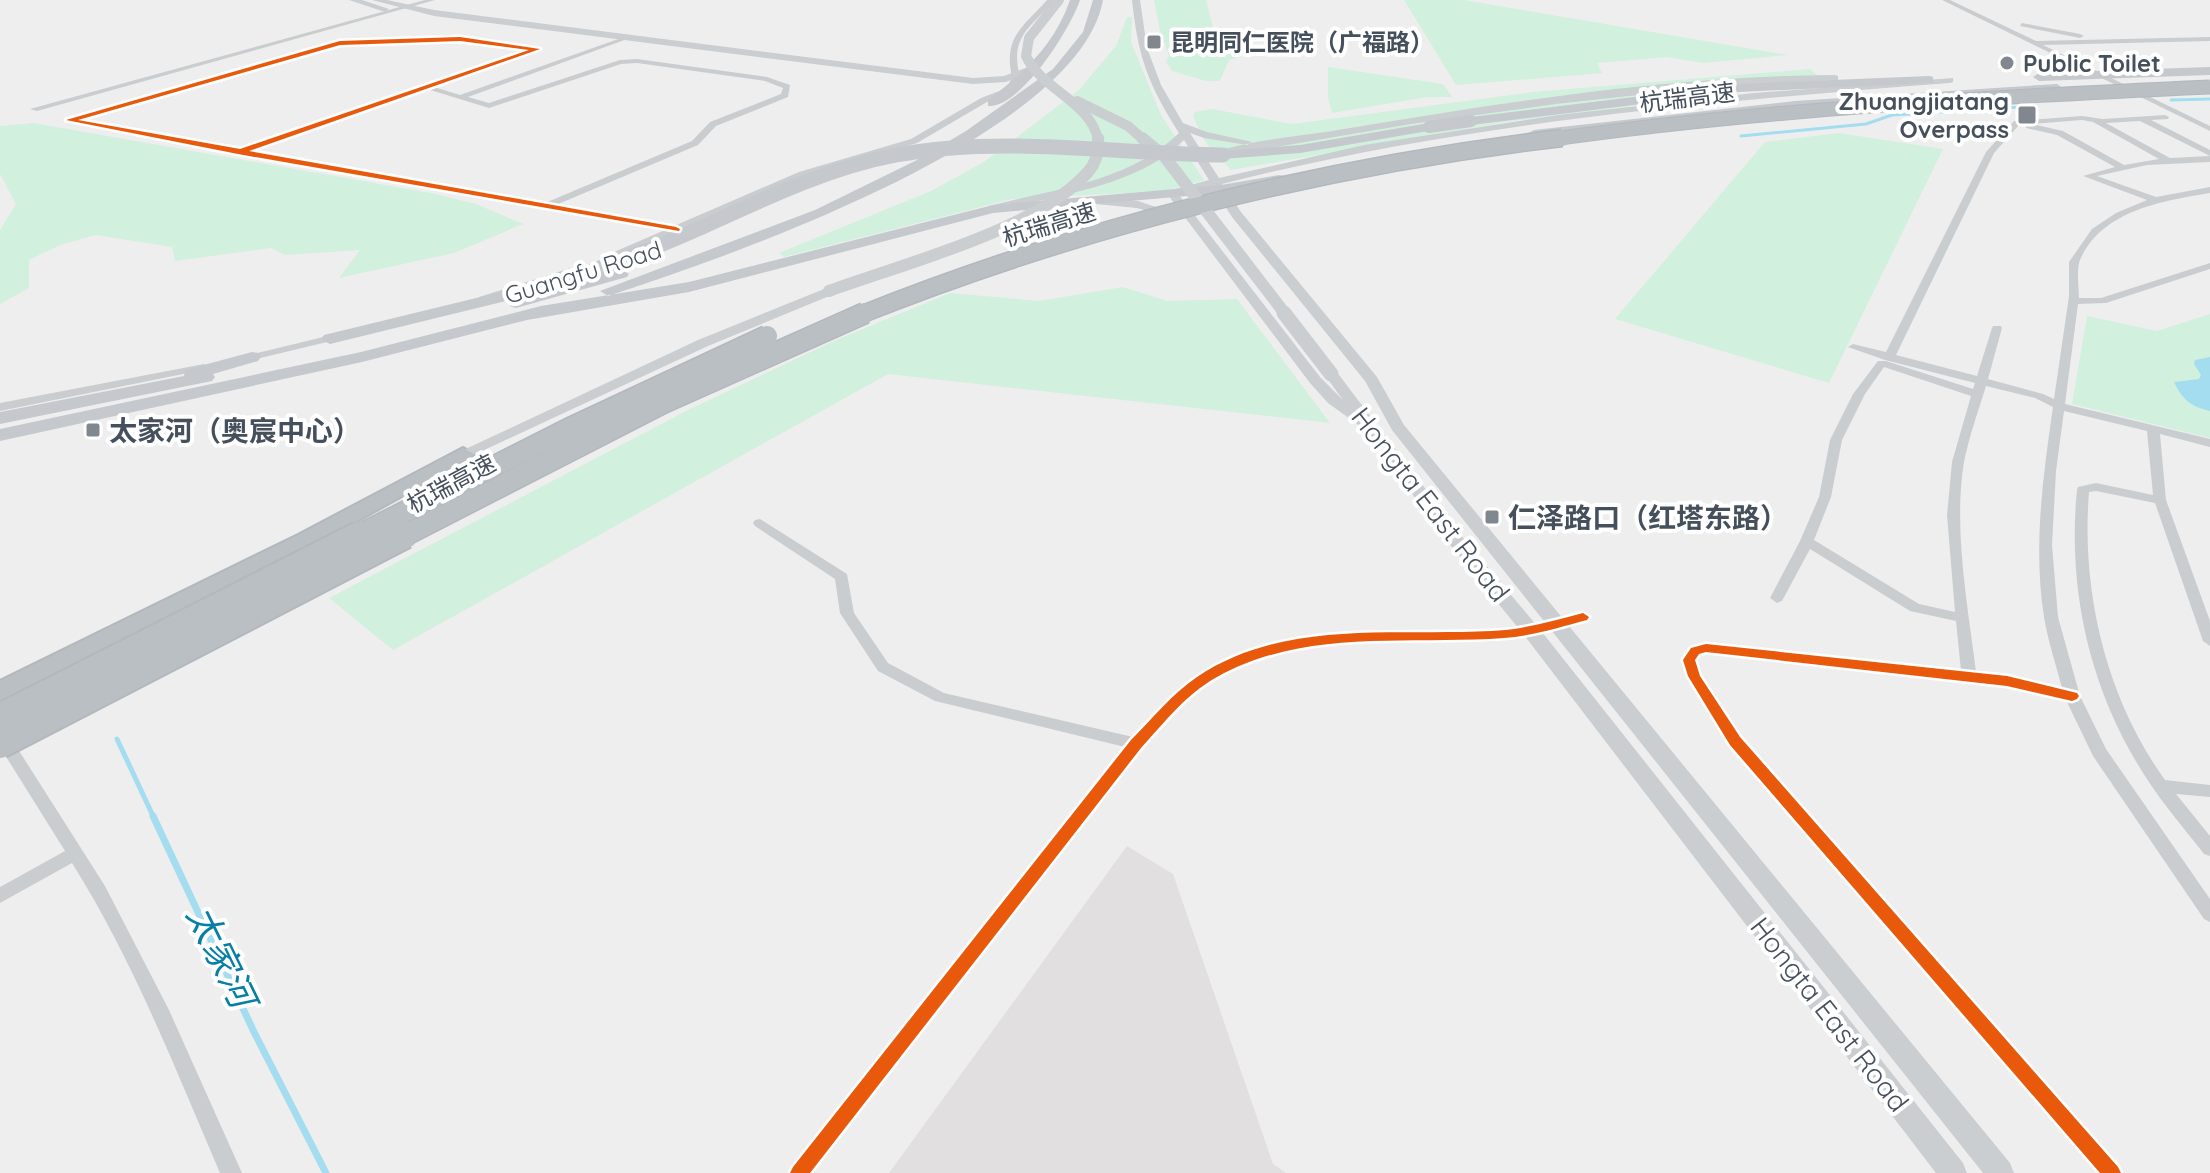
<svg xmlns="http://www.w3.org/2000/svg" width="2210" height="1173" font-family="Quicksand,'Noto Sans SC',sans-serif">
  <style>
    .education { fill: #e1dfe0 }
    .green { fill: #d1f0de }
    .water { fill: #a3ddef }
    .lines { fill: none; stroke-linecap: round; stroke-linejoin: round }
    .stream-far2 { stroke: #a3ddef; stroke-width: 3 }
    .stream-far1 { stroke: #a3ddef; stroke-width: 5 }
    .stream { stroke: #a3ddef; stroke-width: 7 }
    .highway-casing { stroke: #b2b8be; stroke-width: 4 }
    .street { fill: #cacdcf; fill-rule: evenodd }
    .secondary { fill: #caced1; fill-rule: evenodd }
    .primary { fill: #c5c9cd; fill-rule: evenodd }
    .highway { fill: #babfc4; fill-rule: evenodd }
    .highway-bridge-far3-casing { stroke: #b2b8be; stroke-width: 15; stroke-linecap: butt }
    .highway-bridge-far2-casing { stroke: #b2b8be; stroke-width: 19; stroke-linecap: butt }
    .highway-bridge-far1-casing { stroke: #b2b8be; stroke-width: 23; stroke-linecap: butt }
    .highway-bridge-casing { stroke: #b2b8be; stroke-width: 30; stroke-linecap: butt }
    .secondary-bridge-far2 { stroke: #caced1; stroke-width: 10 }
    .secondary-bridge-far1 { stroke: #caced1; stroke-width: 12 }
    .secondary-bridge { stroke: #caced1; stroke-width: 15 }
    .primary-bridge-far1 { stroke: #c5c9cd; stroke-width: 12 }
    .primary-bridge { stroke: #c5c9cd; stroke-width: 15 }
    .highway-bridge-far3 { stroke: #babfc4; stroke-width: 13 }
    .highway-bridge-far2 { stroke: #babfc4; stroke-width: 16 }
    .highway-bridge-far1 { stroke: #babfc4; stroke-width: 20 }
    .highway-bridge { stroke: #babfc4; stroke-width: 26 }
    .cycleway-casing { stroke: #fff; stroke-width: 5 }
    .cycleway { fill: #e8590c; fill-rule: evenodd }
    .poi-dot { fill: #80878f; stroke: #fff; stroke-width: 3 }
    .labels { text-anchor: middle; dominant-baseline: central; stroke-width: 8; stroke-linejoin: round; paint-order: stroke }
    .far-poi-label { font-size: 24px; font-weight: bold; fill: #45505c; stroke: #fff; text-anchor: start }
    .far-street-label { font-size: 24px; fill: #45505c; stroke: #fff }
    .poi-label { font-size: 28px; font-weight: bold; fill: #45505c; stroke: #fff; text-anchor: start }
    .street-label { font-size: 28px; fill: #45505c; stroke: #fff }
    .near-water-label { font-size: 36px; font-style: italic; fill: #067fa6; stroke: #fff }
  </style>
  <rect width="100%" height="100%" fill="#efeeee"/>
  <path class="education" d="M1127,846L1173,874L1273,1164L1286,1173H889Z"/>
  <path class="green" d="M1154,0H1206L1217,43L1259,50L1229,60L1220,81H1206L1172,71L1166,62L1169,55L1160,31Z
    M1404,0H1464L1788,55L1703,63L1667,57L1597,63L1602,73L1456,85Z
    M1127,17H1132L1131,42L1161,115L1204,180L1166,191L1012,199L784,257L779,253L931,191L984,162L1079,90L1116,46Z
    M1328,67L1443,84L1452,97H1427L1332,113L1328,97Z
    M1810,69L1823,80L1725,90L1730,94L1507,122L1231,170L1206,143L1193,117L1195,112L1212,109L1292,124L1533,92Z
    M34,123L436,194L476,204L523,224L454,253L339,278L360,250L285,255L271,248L175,261L172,247L96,235L60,245L29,260V288L0,304V230L16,204L0,174V126Z
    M1839,133L1943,149L1829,383L1615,319L1765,142Z
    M1123,287L1167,301L1237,299L1330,423L888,374L393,650L329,598L686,411L834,341L950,293L1039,301Z
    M2210,314V438L2072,404L2087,316L2157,331Z"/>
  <path class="water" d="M2210,357V411C2190,406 2183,400 2174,382L2199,379L2201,375L2194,364L2195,360Z"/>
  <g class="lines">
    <path class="stream-far2" d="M2171,100L2210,99
      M1741,136L1866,124L1892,115L2021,107"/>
    <path class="stream-far1" d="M117,739L154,818"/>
    <path class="stream" d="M153,816L254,1032L326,1173"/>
    <defs>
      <path id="highway" d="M463,448L474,454L470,458L314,545L0,701V681L298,535Z"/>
    </defs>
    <use href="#highway" class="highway-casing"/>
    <path class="street" d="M425,0H435L37,111L30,109Z
      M1047,0H1054C1031,28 1009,36 1020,77L1013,91L987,102L917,143L805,176L617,257L614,256V252L665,230L238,155L65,120L340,41L460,37L541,49L434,87L460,95L624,37L630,38L468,97L489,103L620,60L637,59L767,77L790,85L788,97L716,126L698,145L556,205L674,226L799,172L911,139L981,98L1007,88L1012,77C1003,37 1023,27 1047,0ZM460,41L527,50L240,149L79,120L340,45ZM637,63L765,81L783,88L781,94L710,122L692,141L545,203L251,150L427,89L489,108L621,64Z
      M1942,0H1950L2036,41L2210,37V41L2043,45L2210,126V131Z
      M2022,23L2080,34L2084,36L2080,38L2020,26Z
      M2165,115L2169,117L2168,119L2151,120L2210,150V156L2140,121L2106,123L2170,158L2210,156V162L2147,165L2097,176L2156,197L2210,187V193C2163,201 2102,210 2080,260C2076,270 2079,287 2079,298H2101L2210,263V269L2106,303L2078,304L2065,404L2210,439V447L2160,434L2166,500L2210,621V646L2203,641L2155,503L2096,491L2089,492C2081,592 2106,698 2165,780L2210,785V797L2176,794L2210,836V856L2204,854C2184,828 2162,803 2145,776C2090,691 2067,590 2077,490L2078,487L2096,483L2153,495L2147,431L2064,411L2056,471L2052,545L2058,617L2080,696L2106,749L2210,899V922L2204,919L2093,756L2066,700L2007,686L1706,653L1700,655L1697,660L1701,676L1741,737L2120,1166L2123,1173H2098L1729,745L1686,676L1682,660L1690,647L1706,643L1961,671L1956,621L1910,611L1810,549L1782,601L1777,603L1770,598L1800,541L1819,497L1830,440L1853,394L1878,361H1886L1973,389L1975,383L1885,360L1848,347L1853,344L1886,352L1986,152L2014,121L2082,116L2103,119ZM2082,120L2093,122L2159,159L2124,165L2063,131L2032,124ZM2019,125H2026V128L2057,135L2115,167L2083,176L2147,200L2116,213L2092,229L2069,262V296L2054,399L2043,394L1988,379L2002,328L2001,326H1993L1992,328L1977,376L1896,355L1994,153ZM1884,367L1971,396L1952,462L1947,515L1955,612L1919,604L1814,540L1831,497L1842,440L1865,394ZM1986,386L2035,398L2053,407C2043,476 2033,547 2044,617C2048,641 2056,665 2062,688L2007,676L1976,672C1968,606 1953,529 1964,462C1969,436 1979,409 1986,386Z
      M571,268L575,269V273L488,299H480L479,297Z
      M340,333L345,336L344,338L244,362L238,359L240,357Z
      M204,364L210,367L208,369L0,411V403Z
      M760,519L847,574L854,613L888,663L944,693L1133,737C1155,714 1176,688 1205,671C1297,619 1404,637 1505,629C1532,627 1557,619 1583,612L1590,617L1588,620C1561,628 1533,637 1505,639C1408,647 1306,628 1217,678C1187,695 1165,723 1142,748L812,1173H788L791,1166L1125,747L935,701L878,671L840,613L835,579L755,526L753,523L755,520Z
      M3,733L9,735L105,886L169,1010L242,1173H220C175,1068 133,960 72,863L0,903V887L65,851L0,747V734Z"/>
    <path class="secondary" d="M349,0H362L389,9L385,12Z
      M372,0H387L434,10L973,78L1004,76L1031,66L1036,69L1006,82L973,84L434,16Z
      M1132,0H1140L1147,48L1161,85L1183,123L1207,132L1252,142L1247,145L1204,138L1190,133L1219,178L1364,145L1558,115L1754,93L1953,78V82L1950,83C1706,102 1460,123 1222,184L1241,212L1377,377L1404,425L2010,1163L2014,1173H1983L1392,430L1365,381L1232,217L1212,186L1179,195L1320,377L1343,400L1324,374L1331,370L1336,371L1459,533L1538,627L1963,1163L1967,1173H1936L1524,635L1447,541L1364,429L1328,403L1310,383L1168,195V191L1209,180L1184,140C1144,180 1083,190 1031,203C1018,206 1002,213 989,212V206C1054,189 1129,182 1179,133C1148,84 1138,57 1132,0Z
      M1835,75L1838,76V80L1720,86L1556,104L1411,124L1218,157L1213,154C1228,144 1303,135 1326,132C1493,104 1665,76 1835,75Z
      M1089,197L1138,201L1183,216L1177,220L1137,208L1085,203V199Z
      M829,287L834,288V294L708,346L469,457L463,459L455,454L698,340Z"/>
    <path class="primary" d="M1070,0H1080C1071,28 1020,109 988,106V100C1024,73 1055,44 1070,0Z
      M1093,0H1103C1079,135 733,255 614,294L608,296L600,291L815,210L917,160L966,131L1053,69L1083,32Z
      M2210,67V75L2039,81L2033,77L2039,73Z
      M1929,76L1933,77V83L1739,92L1471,125L1465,121L1471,117L1739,84Z
      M2057,84L2063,88L2061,91L1795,108L1534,138L1527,134L1534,130L1795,101Z
      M1429,123L1434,124V130L1300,153L1223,159L1216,155L1223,151L1300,145Z
      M1279,175L1284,176V182L1221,193L993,213L689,292L527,320L362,362L0,441V429L361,352L541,306L689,282L993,205L1221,185Z
      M621,269L629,274L627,277L516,308L510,306V300L330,344L321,339L324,335L530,285L536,287V292Z
      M252,352L258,353L261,357L258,361L213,374L215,377L212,381L0,424V412L184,376L185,370Z"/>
    <use href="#highway" class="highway"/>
    <defs>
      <path id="highway-bridge-far3" d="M1546,140C1766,109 1988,97 2210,87"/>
      <path id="highway-bridge-far2" d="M860,315C1083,226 1323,166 1562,138"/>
      <path id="highway-bridge-far1" d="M355,537L568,429L767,336
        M402,537L663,403L865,313"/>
      <path id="highway-bridge" d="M0,717L359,535
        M0,745L405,535"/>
    </defs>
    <use href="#highway-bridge-far3" class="highway-bridge-far3-casing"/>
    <use href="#highway-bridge-far2" class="highway-bridge-far2-casing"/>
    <use href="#highway-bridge-far1" class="highway-bridge-far1-casing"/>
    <use href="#highway-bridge" class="highway-bridge-casing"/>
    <path class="secondary-bridge-far2" d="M1059,0L1029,38L1026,56C1042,90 1091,102 1098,140
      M1077,101L1128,126L1144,140"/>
    <path class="secondary-bridge-far1" d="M1142,138L1164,156L1286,315
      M829,291C902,264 1037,230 1088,172C1097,162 1099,150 1098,138"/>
    <path class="secondary-bridge" d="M1284,313L1331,374"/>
    <path class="primary-bridge-far1" d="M1429,127L1471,121"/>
    <path class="primary-bridge" d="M562,281C608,266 653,249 698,229C762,200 827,168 896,155C1004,135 1115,154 1223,155"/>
    <use href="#highway-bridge-far3" class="highway-bridge-far3"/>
    <use href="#highway-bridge-far2" class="highway-bridge-far2"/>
    <use href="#highway-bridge-far1" class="highway-bridge-far1"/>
    <use href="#highway-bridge" class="highway-bridge"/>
    <defs>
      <path id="cycleway" d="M460,37L540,49L249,151L676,227L680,229L679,231L238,154L66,120L340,41ZM460,41L529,50L240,149L78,120L340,45Z
        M1583,613L1589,617L1587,620C1560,627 1533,636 1504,638C1407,645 1305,628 1217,677C1186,694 1164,723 1141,748L810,1173H790L793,1167L1131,740C1152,719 1172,694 1197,677C1287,616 1404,638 1506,630C1532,627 1557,620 1583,613Z
        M1706,644L2007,676L2077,693L2079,696L2077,699L2072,701L2007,686L1706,652L1699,654L1695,660L1700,676L1740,737L2118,1167L2121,1173H2100L1730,745L1688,676L1683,660L1691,648Z"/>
    </defs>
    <use href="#cycleway" class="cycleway-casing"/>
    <use href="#cycleway" class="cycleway"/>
  </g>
  <g class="poi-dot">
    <rect x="1146" y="34" width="16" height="16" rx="4"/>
    <circle cx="2007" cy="63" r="8"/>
    <rect x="2017" y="105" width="20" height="20" rx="4"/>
    <rect x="85" y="422" width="16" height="16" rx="4"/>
    <rect x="1484" y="509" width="16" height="16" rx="4"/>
  </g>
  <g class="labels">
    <g class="far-poi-label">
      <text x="1170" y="42">昆明同仁医院（广福路）</text>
      <text x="2023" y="63">Public Toilet</text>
      <text x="2009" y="101" text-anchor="end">Zhuangjiatang<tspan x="2009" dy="28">Overpass</tspan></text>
    </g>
    <g class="far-street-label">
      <text transform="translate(1687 97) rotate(-7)">杭瑞高速</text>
      <text transform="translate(1049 224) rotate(-17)">杭瑞高速</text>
      <text transform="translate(583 272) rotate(-17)">Guangfu Road</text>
      <text transform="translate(451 483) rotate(-28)">杭瑞高速</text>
    </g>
    <g class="poi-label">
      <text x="109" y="430">太家河（奥宸中心）</text>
      <text x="1508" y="517">仁泽路口（红塔东路）</text>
    </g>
    <g class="street-label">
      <text transform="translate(1431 504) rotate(52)">Hongta East Road</text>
      <text transform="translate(1830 1014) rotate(52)">Hongta East Road</text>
    </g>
    <g class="near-water-label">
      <text transform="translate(222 956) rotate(64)">太家河</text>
    </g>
  </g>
</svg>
